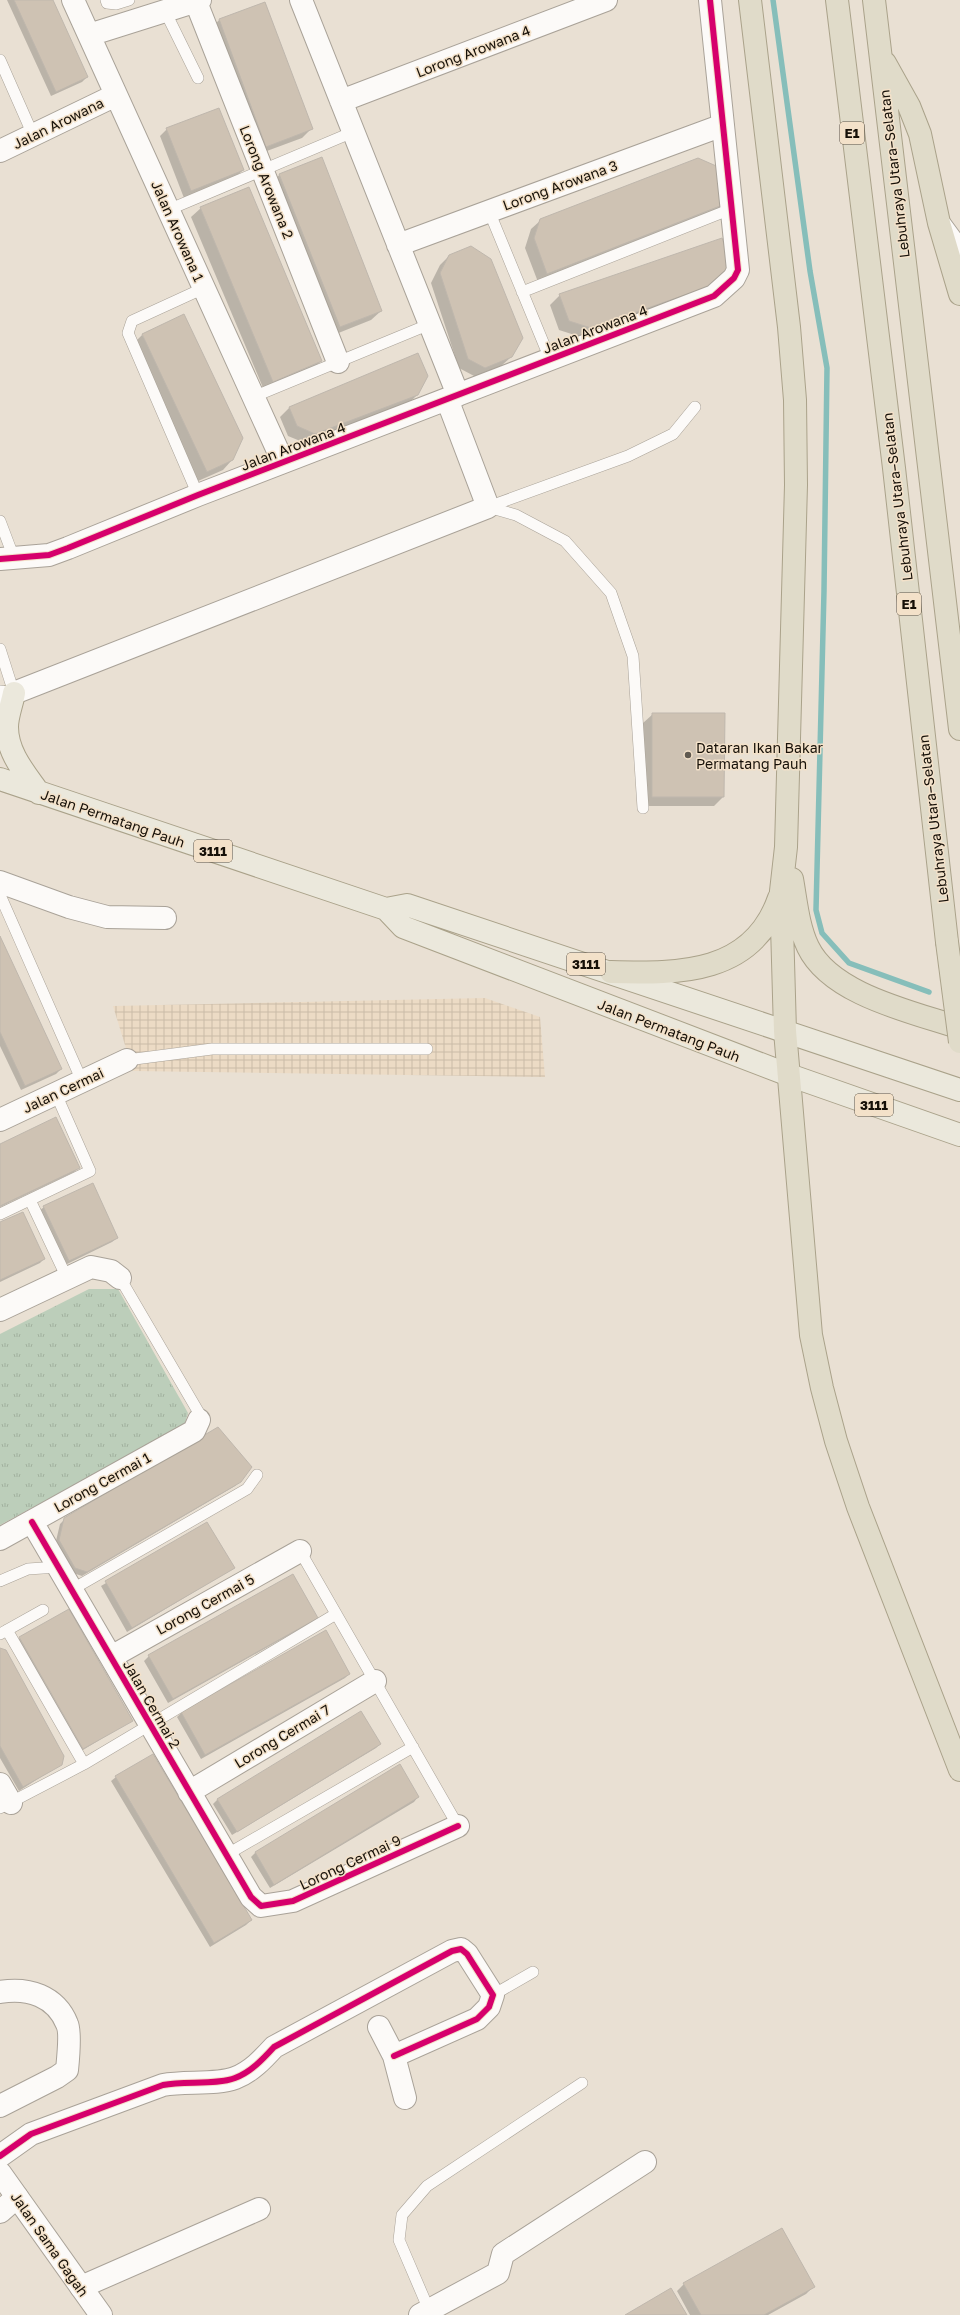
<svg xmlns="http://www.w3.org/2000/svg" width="960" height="2315" font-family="'Golos Text',sans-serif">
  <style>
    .industrial { fill: url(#industrial-grid) }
    .park { fill: url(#park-tufts) }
    .shadow { fill: #0003 }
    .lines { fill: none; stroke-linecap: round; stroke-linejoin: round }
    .stream { stroke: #86beba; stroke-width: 5.5 }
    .building { fill: #cec2b3; stroke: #bfb7ad }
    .service-casing { stroke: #a9a298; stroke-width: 12 }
    .minor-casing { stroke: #a9a298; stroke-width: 24 }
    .tertiary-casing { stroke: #a9a298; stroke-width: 24 }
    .primary-casing { stroke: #aaa28a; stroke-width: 24 }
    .motorway-casing { stroke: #aaa28a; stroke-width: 24 }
    .service { stroke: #fcfaf8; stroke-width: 11 }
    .minor { stroke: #fcfaf8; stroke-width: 22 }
    .tertiary { stroke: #fcfaf8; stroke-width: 22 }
    .primary { stroke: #ebe8dc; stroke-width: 22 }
    .motorway { stroke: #e0dbc9; stroke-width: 22 }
    .motorway-bridge-casing { stroke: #aaa28a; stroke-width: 24; stroke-linecap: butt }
    .motorway-bridge { stroke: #e0dbc9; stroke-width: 22 }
    .cycleway-casing { stroke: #f3e1c9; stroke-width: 8 }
    .cycleway { stroke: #d6006c; stroke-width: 6 }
    .poi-dot { fill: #60594f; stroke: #f3e1c9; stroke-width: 1.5 }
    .labels { text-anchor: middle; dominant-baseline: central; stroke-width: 3; stroke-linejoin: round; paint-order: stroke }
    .shield { fill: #f3e1c9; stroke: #584f42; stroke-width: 1 }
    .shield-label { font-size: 13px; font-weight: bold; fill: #161008 }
    .street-label { font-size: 14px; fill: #161008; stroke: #f3e1c9 }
    .poi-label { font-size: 14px; fill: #161008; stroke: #f3e1c9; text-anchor: start }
  </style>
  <defs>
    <pattern id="industrial-grid" width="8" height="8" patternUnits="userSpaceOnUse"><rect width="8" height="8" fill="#ecdbc5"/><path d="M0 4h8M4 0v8" fill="none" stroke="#cabba8"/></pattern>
    <pattern id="park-tufts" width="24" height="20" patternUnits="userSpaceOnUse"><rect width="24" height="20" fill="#bcceba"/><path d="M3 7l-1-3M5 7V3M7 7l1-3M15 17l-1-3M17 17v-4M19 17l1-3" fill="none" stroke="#a1b09e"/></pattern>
  </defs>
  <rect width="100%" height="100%" fill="#e9e0d3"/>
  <path class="industrial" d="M485,998L540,1017L545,1077L133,1071L113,1006Z"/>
  <path class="park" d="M89,1289H118L188,1413L184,1426L0,1525V1334Z"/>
  <path class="shadow" d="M7,0H51L87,77L82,82L51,96Z
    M265,3L311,129L302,138L256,155L210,30L219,20Z
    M167,129L243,170L236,177L184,198L160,136Z
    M280,174L381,311L371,320L331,336L271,184Z
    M724,204L714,214L538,282L525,248L531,229L541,220Z
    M201,208L321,361L312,370L264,390L191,217Z
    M449,256L511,357L501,366L476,377L459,368L431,283L440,265Z
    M716,284L581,337L559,330L550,305L560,295Z
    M142,335L232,460L223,470L198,481L133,344Z
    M418,354V394L408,404L305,443L288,436L280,417L289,408Z
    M653,714L723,797L714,806H643V723Z
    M0,939L61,1069L56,1074L21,1090L0,1046Z
    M0,1145L79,1167L74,1172L0,1207Z
    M44,1207L117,1238L112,1242L65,1265L39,1211Z
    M0,1223L44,1259L40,1263L0,1282Z
    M240,1481L235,1486L82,1576L70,1572L55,1545L60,1524L65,1519Z
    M207,1523L234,1568L127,1632L101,1586Z
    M317,1617L312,1622L168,1703L144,1661L149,1656Z
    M20,1638L132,1720L78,1753L15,1643Z
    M0,1649L61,1764L19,1791L0,1758Z
    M349,1674L345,1678L201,1759L177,1717L182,1712Z
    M361,1712L380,1744L376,1748L232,1835L213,1804L217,1800Z
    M399,1766L418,1797L414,1802L270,1888L251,1857L255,1853Z
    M116,1777L251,1920L246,1925L210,1947L111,1781Z
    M684,2284L813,2287L806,2294L768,2315H690L677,2291Z"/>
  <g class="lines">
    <path class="stream" d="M773,0L810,271L827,368L824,591L816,910L822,933L849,963L929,992"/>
  </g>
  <path class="building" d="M14,0H53L88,77L56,92Z
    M265,2L313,129L266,147L219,19Z
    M219,108L244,170L191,191L166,128Z
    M322,157L382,311L340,327L279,174Z
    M698,158L723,169L725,204L547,274L534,238L540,219Z
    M249,187L322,361L273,382L200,207Z
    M722,238L731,264L716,284L591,328L569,321L559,294Z
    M471,246L491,259L523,338L512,357L485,368L468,359L440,273L449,255Z
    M184,314L243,438L233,460L207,472L142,334Z
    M418,353L428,376L418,395L315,434L297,426L289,407Z
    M652,713H725L724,797H652Z
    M0,936L62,1069L25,1086L0,1032Z
    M56,1117L80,1168L0,1206V1144Z
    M93,1183L118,1238L69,1261L43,1206Z
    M23,1212L45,1259L0,1280V1222Z
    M218,1427L252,1467L241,1482L87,1572L75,1568L59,1540L64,1518Z
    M207,1522L235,1568L132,1628L105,1581Z
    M293,1574L318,1618L173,1699L148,1655Z
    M69,1609L133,1721L83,1749L19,1637Z
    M326,1630L350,1674L205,1755L181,1712Z
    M0,1648L6,1650L64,1756L62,1765L23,1787L0,1746Z
    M361,1711L381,1744L237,1832L217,1799Z
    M153,1754L252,1920L214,1943L115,1776Z
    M400,1764L419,1797L274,1885L255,1852Z
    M782,2228L815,2287L764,2315H701L683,2283Z
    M671,2288L687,2315H625Z"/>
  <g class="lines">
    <defs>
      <path id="service" d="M106,0L107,3L116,4L129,0
        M165,11L198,78
        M0,60L33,135
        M168,210L353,132
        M489,211L550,359
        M522,292L731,209
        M253,397L430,324
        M198,495L128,333L132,321L204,288
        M488,507L516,515L565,541L611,593L633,656L643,808
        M488,507L628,456L673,434L695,407
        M0,521L14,558
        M0,649L14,693L0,691
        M0,895L82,1081
        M127,1060L212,1049H427
        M30,1200L67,1278
        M0,1214L90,1171L56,1094
        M120,1278L199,1413V1420
        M300,1551L458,1826
        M0,1581L28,1569L58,1567
        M71,1590L247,1489L257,1475
        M7,1630L84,1764
        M0,1634L43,1610
        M0,1808L84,1764L336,1614
        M226,1855L413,1747
        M493,1995L533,1972
        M429,2310L399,2240L402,2215L427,2186L582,2083"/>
      <path id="minor" d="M73,0L283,462
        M301,0L458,395
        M196,2L338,362
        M89,35L200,0
        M341,101L606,0
        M0,151L116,95
        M941,226L960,252
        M398,245L723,125
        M0,559L49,555L68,548L198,495L714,296L734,278L738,270L710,0
        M5,709L14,693L488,507L447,399
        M0,882L69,907L107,917L165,918
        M0,1120L127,1060
        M0,1310L91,1267L111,1271L120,1278
        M32,1522L251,1897L261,1906L293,1901L458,1826
        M0,1539L194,1431L199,1420
        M111,1657L300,1551
        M0,1784L11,1803
        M189,1792L375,1681
        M0,1992C28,1987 56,1996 67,2024C71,2032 68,2060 67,2070L57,2077L0,2106
        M379,2027L394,2056L405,2098
        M0,2156L31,2134L163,2085C185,2081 217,2085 235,2078C251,2072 263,2059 274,2047L452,1951L461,1949L467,1954L493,1995L489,2007L477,2019L394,2056
        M0,2212L17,2197
        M81,2287L259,2209
        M420,2315L498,2273L503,2254L645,2162"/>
      <path id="tertiary" d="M0,2173L101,2315"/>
      <path id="primary" d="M14,693C12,704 7,716 7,727C7,753 25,773 39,793
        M0,779L386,909L403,927L789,1075L960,1135
        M386,909L407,905L960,1090"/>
      <path id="motorway" d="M750,0L789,327L795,400L796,485L786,847L781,891L785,1031L811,1335L822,1388L836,1441L858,1507L960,1770
        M837,0L894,468L947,942
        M874,0L960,729
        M885,63L909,106L920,134L939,223L960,294
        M792,879C796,901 798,926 808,947C831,995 913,1012 960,1028
        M611,972C680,974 753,974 779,898"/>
    </defs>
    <use href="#service" class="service-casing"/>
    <use href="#minor" class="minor-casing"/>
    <use href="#tertiary" class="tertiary-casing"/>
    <use href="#primary" class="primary-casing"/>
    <use href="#motorway" class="motorway-casing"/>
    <use href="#service" class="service"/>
    <use href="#minor" class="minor"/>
    <use href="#tertiary" class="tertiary"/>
    <use href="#primary" class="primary"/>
    <use href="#motorway" class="motorway"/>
    <defs>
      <path id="motorway-bridge" d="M947,942L960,1042"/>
    </defs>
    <use href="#motorway-bridge" class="motorway-bridge-casing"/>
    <use href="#motorway-bridge" class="motorway-bridge"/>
    <defs>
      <path id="cycleway" d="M0,559L49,555L68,548L198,495L714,296L734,278L738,270L710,0
        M32,1522L251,1897L261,1906L293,1901L458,1826
        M0,2156L31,2134L163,2085C185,2081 217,2085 235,2078C251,2072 263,2059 274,2047L452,1951L461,1949L467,1954L493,1995L489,2007L477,2019L394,2056"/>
    </defs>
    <use href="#cycleway" class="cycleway-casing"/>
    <use href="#cycleway" class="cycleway"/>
  </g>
  <circle class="poi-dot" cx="688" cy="755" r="4"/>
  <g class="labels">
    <g class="shield">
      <rect x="840" y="122" width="24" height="22" rx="3"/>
      <rect x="897" y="593" width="24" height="22" rx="3"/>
      <rect x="194" y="840" width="38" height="22" rx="3"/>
      <rect x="567" y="953" width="38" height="22" rx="3"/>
      <rect x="855" y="1094" width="38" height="22" rx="3"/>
    </g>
    <g class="shield-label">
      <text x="852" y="133">E1</text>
      <text x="909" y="604">E1</text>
      <text x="213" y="851">3111</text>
      <text x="586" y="964">3111</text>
      <text x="874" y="1105">3111</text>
    </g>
    <g class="street-label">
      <text transform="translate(473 51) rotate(-21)">Lorong Arowana 4</text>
      <text transform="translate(58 123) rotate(-26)">Jalan Arowana</text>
      <text transform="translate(894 174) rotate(-97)">Lebuhraya Utara–Selatan</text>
      <text transform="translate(267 182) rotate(68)">Lorong Arowana 2</text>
      <text transform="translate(560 185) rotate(-20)">Lorong Arowana 3</text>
      <text transform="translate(178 231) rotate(66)">Jalan Arowana 1</text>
      <text transform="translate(595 329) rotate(-21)">Jalan Arowana 4</text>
      <text transform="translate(293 446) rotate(-21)">Jalan Arowana 4</text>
      <text transform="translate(897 497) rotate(-97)">Lebuhraya Utara–Selatan</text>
      <text transform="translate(113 818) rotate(19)">Jalan Permatang Pauh</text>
      <text transform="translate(933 819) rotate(-97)">Lebuhraya Utara–Selatan</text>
      <text transform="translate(669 1030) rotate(21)">Jalan Permatang Pauh</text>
      <text transform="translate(63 1090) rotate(-25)">Jalan Cermai</text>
      <text transform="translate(102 1482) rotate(-29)">Lorong Cermai 1</text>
      <text transform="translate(205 1604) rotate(-29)">Lorong Cermai 5</text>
      <text transform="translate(152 1704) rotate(60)">Jalan Cermai 2</text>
      <text transform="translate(282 1736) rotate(-31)">Lorong Cermai 7</text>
      <text transform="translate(350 1862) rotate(-25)">Lorong Cermai 9</text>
      <text transform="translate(50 2244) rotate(55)">Jalan Sama Gagah</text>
    </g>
    <g class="poi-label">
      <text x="696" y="747">Dataran Ikan Bakar<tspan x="696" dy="16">Permatang Pauh</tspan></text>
    </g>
  </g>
</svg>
